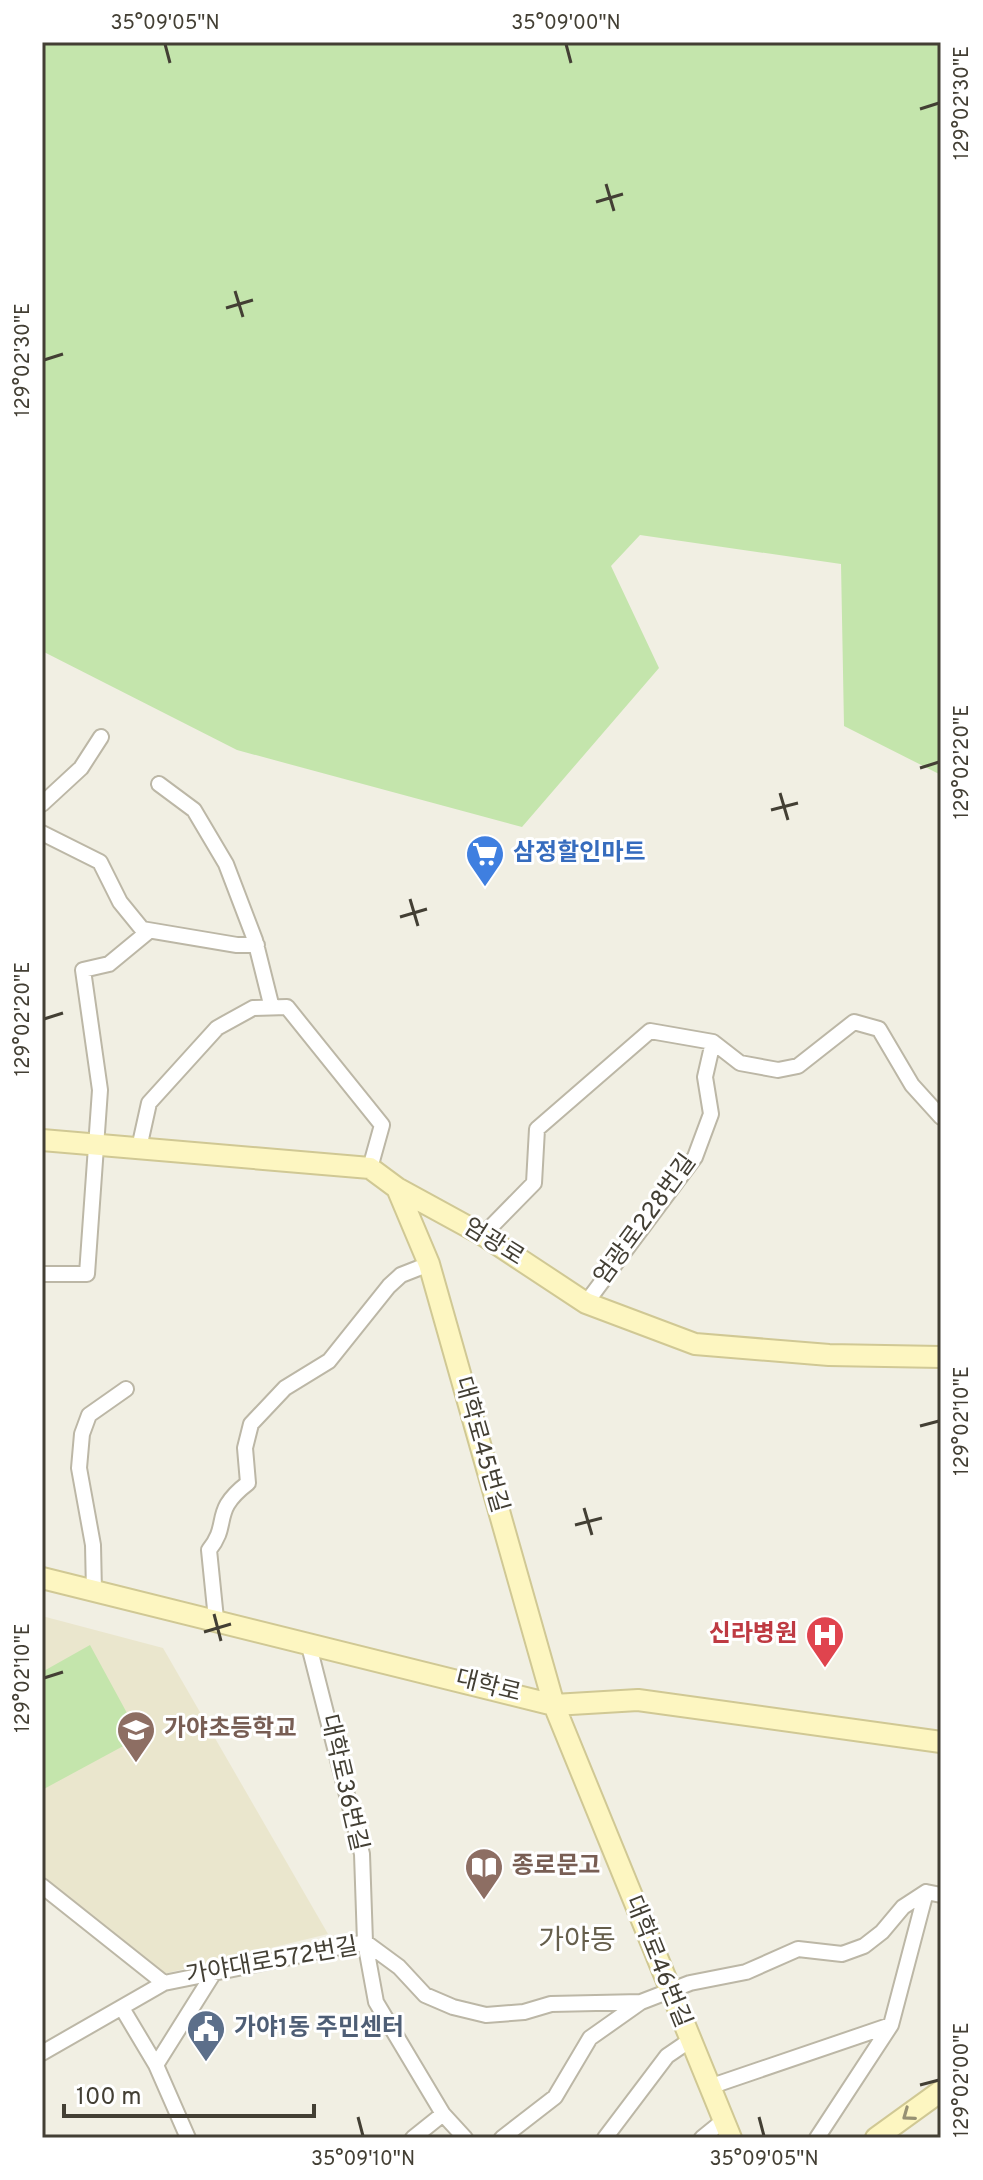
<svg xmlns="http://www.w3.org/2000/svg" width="983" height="2180" font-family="Overpass,'Noto Sans KR',sans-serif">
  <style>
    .education { fill: #eae6cd }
    .green { fill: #c4e5ac }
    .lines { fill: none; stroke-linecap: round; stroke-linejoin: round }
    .street-casing { stroke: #bcb7a6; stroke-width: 18 }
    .secondary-casing { stroke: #d0c894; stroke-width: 24 }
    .street { stroke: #fff; stroke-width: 14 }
    .secondary { stroke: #fdf6c1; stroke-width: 20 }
    .oneway { stroke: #979173 }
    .ticks { fill: none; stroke: #433f34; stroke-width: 3 }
    .labels { text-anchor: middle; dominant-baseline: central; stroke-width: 6; stroke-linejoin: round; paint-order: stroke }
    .shop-label { font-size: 24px; font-weight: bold; fill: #366cbe; stroke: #fff; text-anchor: start }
    .street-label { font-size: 24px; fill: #433f34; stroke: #fff }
    .health-label { font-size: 24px; font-weight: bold; fill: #be3a42; stroke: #fff; text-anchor: end }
    .education-label { font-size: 24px; font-weight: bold; fill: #785e54; stroke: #fff; text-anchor: start }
    .service-label { font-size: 24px; font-weight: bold; fill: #4e5e75; stroke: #fff; text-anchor: start }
    .quarter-label { font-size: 28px; fill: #655e4b; stroke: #fff }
    .neatline { fill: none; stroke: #433f34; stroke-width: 3 }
    .ticks-label { font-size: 20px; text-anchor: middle; fill: #433f34 }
  </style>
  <rect width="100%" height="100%" fill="#f1efe3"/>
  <path class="education" d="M42,1616L163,1648L328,1934L159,1975L42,1880Z"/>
  <path class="green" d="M42,42H941V775L844,726L841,564L640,535L611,566L659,668L522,827L237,750L42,651Z
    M90,1645L140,1737L42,1790V1672Z"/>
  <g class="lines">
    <defs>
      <path id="street" d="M159,784L194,810L226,864L255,940L271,1004
        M42,804L81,768L101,737
        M42,833L100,862L120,902L142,929L237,945H257
        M139,1148L149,1103L217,1028L253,1008L287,1007L382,1125L370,1168
        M483,1235L534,1183L537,1129L650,1031L713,1042L740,1063L778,1070L798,1066L854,1022L879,1029L912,1085L941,1117
        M42,1274H87L100,1090L83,970L109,964L149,931
        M586,1303L695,1157L711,1114L705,1077L713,1042
        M94,1592L93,1545L79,1468L82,1434L89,1415L126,1389
        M216,1619L209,1550C231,1523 210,1512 248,1483L245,1448L251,1424L285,1388L329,1361L389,1286L401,1275L429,1264
        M308,1642L362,1854L365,1942L376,2002L443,2114L465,2138
        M42,1886L164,1983
        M122,2008L156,2065L188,2138
        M42,2053L164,1983L365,1942L399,1967L425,1995L453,2007L486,2015L524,2012L551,2004L641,2002
        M156,2065L215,1971
        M709,2087L891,2025
        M413,2138L443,2114
        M502,2138L555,2097L590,2038L641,2002L690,1983L746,1972L798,1949L842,1954L864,1946L882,1932L903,1907L926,1892L941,1895
        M605,2138L667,2056L689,2041
        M702,2138L723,2121
        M817,2138L891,2025L926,1892"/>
      <path id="secondary" d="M42,1140L370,1168L397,1188L483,1235L586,1303L695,1344L829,1355L941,1357
        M397,1188L429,1264L554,1705L731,2138
        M42,1578L554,1705L638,1700L941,1742
        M876,2138L941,2091"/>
    </defs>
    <use href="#street" class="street-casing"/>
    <use href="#secondary" class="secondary-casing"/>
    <use href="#street" class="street"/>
    <use href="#secondary" class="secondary"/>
  </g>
  <defs><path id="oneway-chevron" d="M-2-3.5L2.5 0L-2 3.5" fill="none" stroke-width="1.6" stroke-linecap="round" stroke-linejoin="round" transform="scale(2)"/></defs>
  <use class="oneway" href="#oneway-chevron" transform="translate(908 2115) rotate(144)"/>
  <path class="ticks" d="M165,44L170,63M566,44L571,63M920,109L939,103M606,184L614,211M596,202L623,194M235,291L243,317M226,308L253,300M44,360L63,354M920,768L939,762M780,793L788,820M771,810L798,803M410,899L418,926M400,917L427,909M44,1019L63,1013M920,1426L939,1421M584,1508L592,1535M575,1525L602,1518M214,1614L221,1641M204,1632L231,1624M44,1678L63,1672M920,2085L939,2080M358,2117L363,2136M759,2117L764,2136"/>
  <defs>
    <symbol id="supermarket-pin" viewBox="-11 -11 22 30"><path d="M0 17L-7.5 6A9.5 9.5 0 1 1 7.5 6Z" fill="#3f7fe0" stroke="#fff"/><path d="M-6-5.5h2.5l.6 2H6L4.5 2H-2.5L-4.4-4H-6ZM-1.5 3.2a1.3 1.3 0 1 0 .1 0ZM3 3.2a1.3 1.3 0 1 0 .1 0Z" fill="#fff"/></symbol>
    <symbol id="hospital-pin" viewBox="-11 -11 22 30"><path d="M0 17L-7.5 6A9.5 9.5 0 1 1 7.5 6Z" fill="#e0444e" stroke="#fff"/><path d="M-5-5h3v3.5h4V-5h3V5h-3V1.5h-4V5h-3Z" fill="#fff"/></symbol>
    <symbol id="school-pin" viewBox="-11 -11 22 30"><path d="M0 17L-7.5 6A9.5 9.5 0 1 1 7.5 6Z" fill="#8d6e63" stroke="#fff"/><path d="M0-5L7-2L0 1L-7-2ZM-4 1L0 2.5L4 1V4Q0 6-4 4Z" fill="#fff"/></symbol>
    <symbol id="library-pin" viewBox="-11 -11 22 30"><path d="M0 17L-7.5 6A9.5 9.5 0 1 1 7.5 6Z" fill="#8d6e63" stroke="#fff"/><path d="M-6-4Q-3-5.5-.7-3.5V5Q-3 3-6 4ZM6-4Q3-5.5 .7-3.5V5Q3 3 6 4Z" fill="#fff"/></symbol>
    <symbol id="civic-pin" viewBox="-11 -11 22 30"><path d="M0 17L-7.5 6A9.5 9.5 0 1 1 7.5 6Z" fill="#5c6f8a" stroke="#fff"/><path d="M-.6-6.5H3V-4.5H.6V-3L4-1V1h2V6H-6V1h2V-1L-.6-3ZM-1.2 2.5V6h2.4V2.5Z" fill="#fff"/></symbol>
  </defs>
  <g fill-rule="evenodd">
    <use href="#supermarket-pin" x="463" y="832" width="44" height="60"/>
    <use href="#hospital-pin" x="803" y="1613" width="44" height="60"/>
    <use href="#school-pin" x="114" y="1708" width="44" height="60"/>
    <use href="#library-pin" x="462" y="1845" width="44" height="60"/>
    <use href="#civic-pin" x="184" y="2007" width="44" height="60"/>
  </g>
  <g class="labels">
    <g class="shop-label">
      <text x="513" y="854">삼정할인마트</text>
    </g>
    <g class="street-label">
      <text transform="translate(646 1220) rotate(-54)">엄광로228번길</text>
      <text transform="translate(493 1243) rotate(32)">엄광로</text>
      <text transform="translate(480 1445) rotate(74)">대학로45번길</text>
      <text transform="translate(488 1687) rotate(14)">대학로</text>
      <text transform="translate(343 1783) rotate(77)">대학로36번길</text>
      <text transform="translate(272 1962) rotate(-10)">가야대로572번길</text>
      <text transform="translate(657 1962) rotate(68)">대학로46번길</text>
    </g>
    <g class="health-label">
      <text x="797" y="1635">신라병원</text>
    </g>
    <g class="education-label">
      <text x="164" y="1730">가야초등학교</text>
      <text x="512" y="1867">종로문고</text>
    </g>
    <g class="service-label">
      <text x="234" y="2029">가야1동 주민센터</text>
    </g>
    <g class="quarter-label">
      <text x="577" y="1942">가야동</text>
    </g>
  </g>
  <rect width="983" height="2180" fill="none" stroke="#ffffff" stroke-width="88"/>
  <path d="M64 2104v12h250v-12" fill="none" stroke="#433f34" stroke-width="4"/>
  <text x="76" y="2104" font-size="24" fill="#433f34" stroke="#ffffff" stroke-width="6" paint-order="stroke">100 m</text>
  <rect x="44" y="44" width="895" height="2092" class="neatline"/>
  <g class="ticks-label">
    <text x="165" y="29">35°09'05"N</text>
    <text x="566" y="29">35°09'00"N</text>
    <text transform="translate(961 103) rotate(-90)" y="7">129°02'30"E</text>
    <text transform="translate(22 360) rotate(-90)" y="7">129°02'30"E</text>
    <text transform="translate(961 762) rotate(-90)" y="7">129°02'20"E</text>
    <text transform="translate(22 1019) rotate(-90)" y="7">129°02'20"E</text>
    <text transform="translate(961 1421) rotate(-90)" y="7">129°02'10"E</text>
    <text transform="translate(22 1678) rotate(-90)" y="7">129°02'10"E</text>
    <text transform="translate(961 2080) rotate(-90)" y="7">129°02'00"E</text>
    <text x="363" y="2165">35°09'10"N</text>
    <text x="764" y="2165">35°09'05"N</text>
  </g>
</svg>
